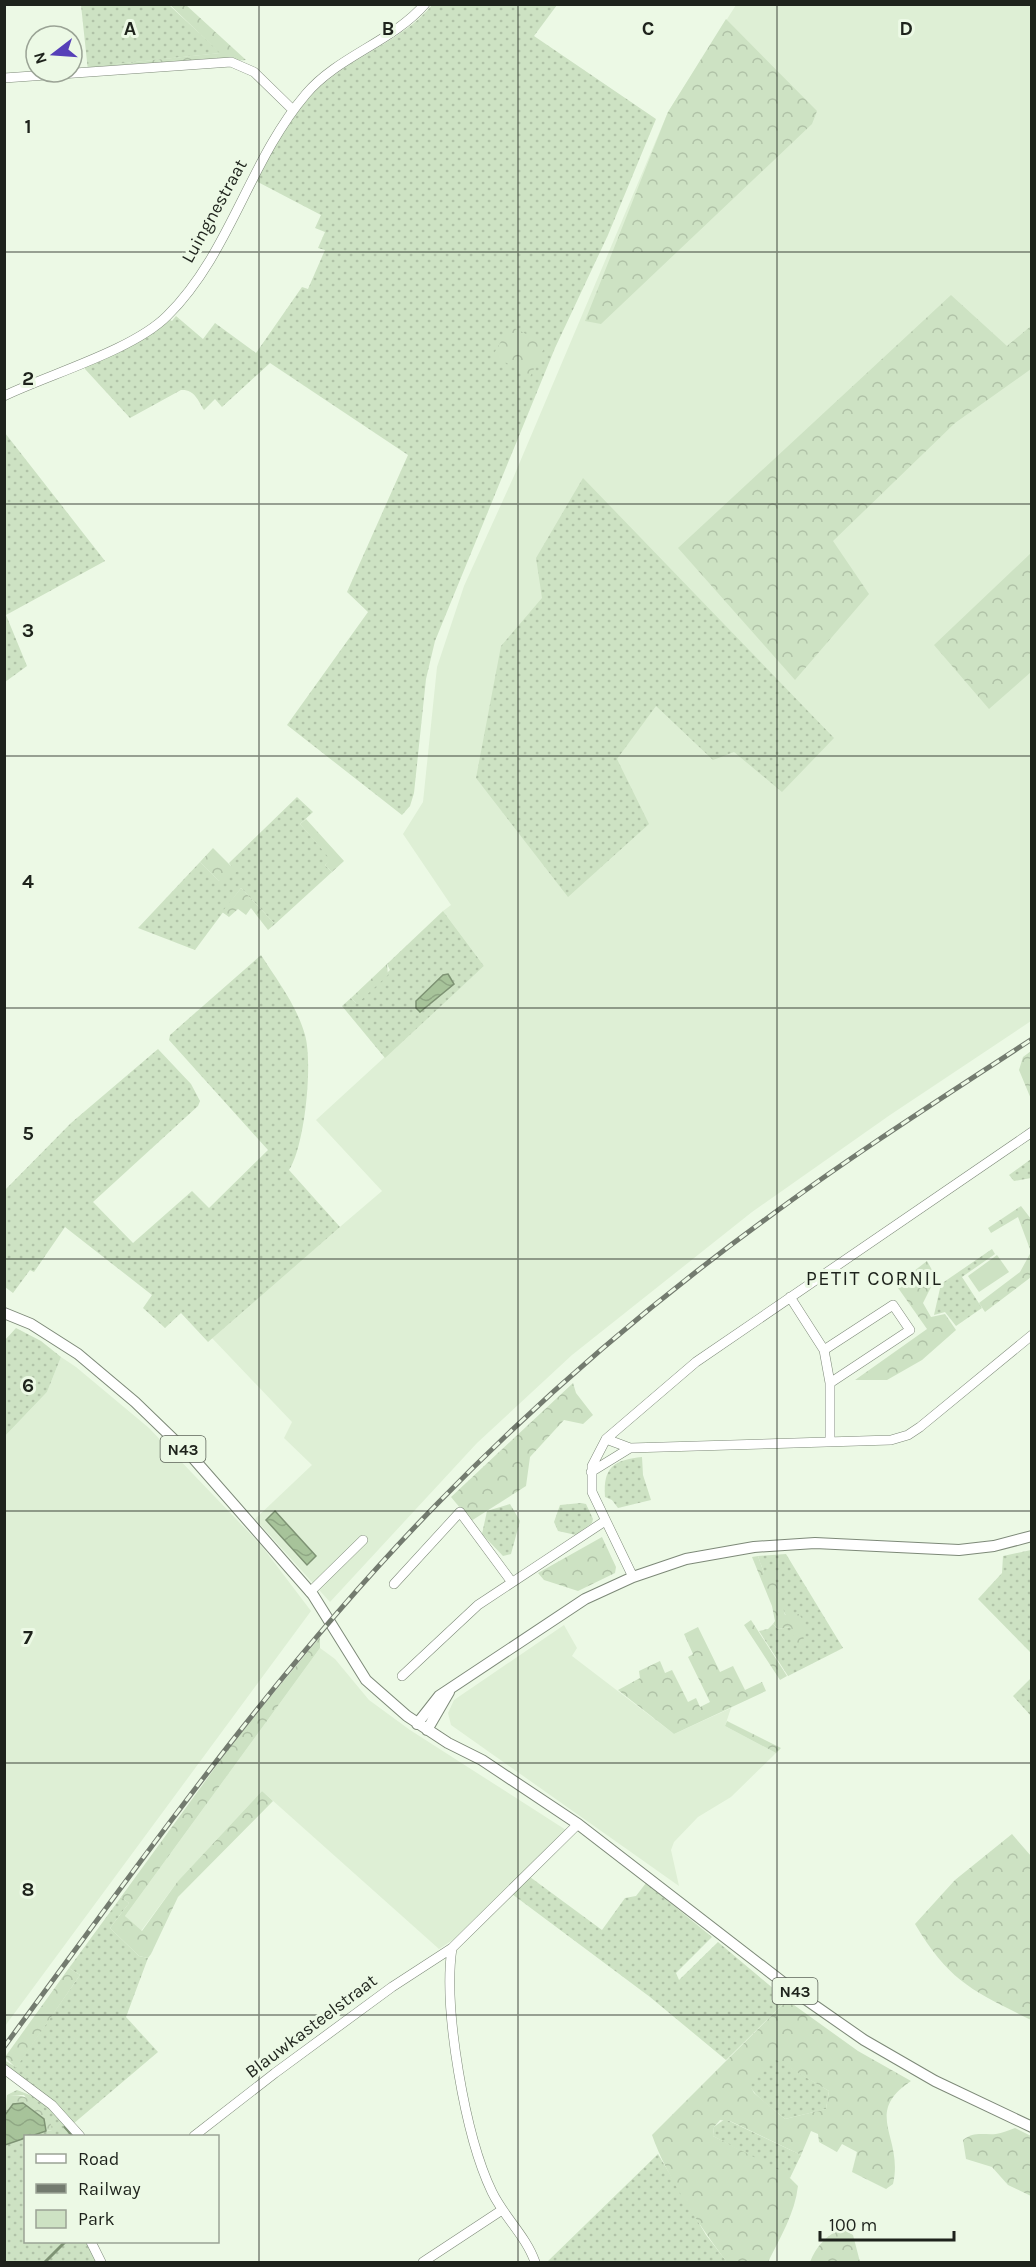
<svg xmlns="http://www.w3.org/2000/svg" width="1036" height="2267" font-family="Karla,sans-serif">
  <style>
    .built { fill: #deefd5 }
    .green { fill: url(#green-dots) }
    .forest { fill: url(#forest-crowns); fill-rule: evenodd }
    .pitch { fill: #cde2c3 }
    .water { fill: url(#water-waves); stroke: #7e9374; stroke-width: 1.5 }
    .lines { fill: none; stroke-linecap: round; stroke-linejoin: round }
    .stream { stroke: #7e9374; stroke-width: 3 }
    .minor-casing { stroke: #7d8978; stroke-width: 10 }
    .major-casing { stroke: #7d8978; stroke-width: 12 }
    .minor { stroke: #fff; stroke-width: 9 }
    .major { stroke: #fff; stroke-width: 10 }
    .rail-casing { stroke: #737b6f; stroke-width: 5 }
    .rail { stroke: #ecf9e5; stroke-width: 3; stroke-dasharray: 9; stroke-linecap: butt }
    .grid { fill: none; stroke: #1e231c; stroke-width: 1.5; stroke-opacity: 0.55 }
    .labels { text-anchor: middle; dominant-baseline: central; stroke-width: 6; stroke-linejoin: round; paint-order: stroke }
    .shield { fill: #ecf9e5; stroke: #5c6358; stroke-width: 1.5 }
    .shield-label { font-size: 16px; font-weight: bold; fill: #1e231c }
    .street-label { font-size: 18px; fill: #1e231c; stroke: #ecf9e5 }
    .neighbourhood-label { font-size: 20px; letter-spacing: 1.5px; fill: #1e231c; stroke: #ecf9e5 }
    .grid-label { font-size: 20px; text-anchor: middle; font-weight: bold; fill: #1e231c; stroke: #ecf9e5; stroke-width: 6; stroke-linejoin: round; paint-order: stroke }
  </style>
  <defs>
    <pattern id="green-dots" width="8" height="8" patternUnits="userSpaceOnUse" patternTransform="scale(1.5)"><rect width="8" height="8" fill="#cde2c3"/><path d="M2 2h.1M6 6h.1" fill="none" stroke="#b0c2a7" stroke-width="1.8" stroke-linecap="round"/></pattern>
    <pattern id="forest-crowns" width="20" height="18" patternUnits="userSpaceOnUse" patternTransform="scale(1.5)"><rect width="20" height="18" fill="#cde2c3"/><path d="M2 6a3 3 0 1 1 6 0M12 15a3 3 0 1 1 6 0" fill="none" stroke="#b0c2a7"/></pattern>
    <pattern id="water-waves" width="16" height="10" patternUnits="userSpaceOnUse" patternTransform="scale(1.5)"><rect width="16" height="10" fill="#a7c39a"/><path d="M0 5q4-4 8 0t8 0" fill="none" stroke="#8fa784"/></pattern>
  </defs>
  <rect width="100%" height="100%" fill="#ecf9e5"/>
  <path class="built" d="M736,5H1031V1021L890,1115L752,1212L572,1355L477,1443L330,1602L255,1519L312,1465L284,1438L292,1422L211,1337L382,1191L316,1120L484,966L443,911L451,905L403,834L423,802L437,667L464,586L514,476L668,112Z
    M61,1357L76,1367L149,1428L261,1545L311,1611L5,2026V1436L47,1392Z
    M564,1625L577,1648L572,1656L674,1734L731,1708L725,1726L776,1753L731,1797L698,1817L674,1842L671,1850L679,1886L451,1725L448,1713L454,1700Z
    M320,1648L335,1659L369,1700L410,1730L566,1830L454,1939L439,1949L262,1791L178,1881L141,1931L125,1916Z"/>
  <path class="green" d="M81,5H169L221,53L116,64V71H88Z
    M432,5H557L534,36L656,119L608,235L555,348L435,641L426,679L414,793L410,806L402,815L287,725L368,612L347,592L408,455L270,363L222,407L215,399L204,410C198,400 194,389 181,390L130,418L85,369V365L169,319L172,321L176,316L203,339L215,323L256,353L302,287L308,289L325,250L318,248L325,232L315,228L321,215L254,180C276,143 297,103 332,77C364,52 406,37 432,5Z
    M5,433L105,561L6,615L27,666L5,682Z
    M583,478L834,738L782,792L734,752L713,760L656,706L617,759L649,824L568,897L476,778L501,646L542,598L536,558Z
    M297,797L313,812L300,824L331,859L325,865L332,872L275,924L241,888L195,950L138,928L200,862L219,881L231,866L229,863Z
    M443,911L484,966L385,1058L342,1006L351,998L356,1003L390,970L387,964Z
    M261,955C277,980 297,1006 305,1035C313,1063 305,1146 289,1170L340,1227L208,1342L181,1313L165,1328L143,1308L152,1295L65,1227L34,1272L30,1270L13,1293L5,1287V1190L71,1123L158,1049L191,1084L200,1101L198,1106L93,1202L133,1243L192,1191L209,1208L268,1150L169,1040L170,1035Z
    M1031,1159V1178L1014,1181L1009,1175Z
    M992,1249L995,1254L962,1277L982,1308L956,1326L945,1312L934,1315L941,1284Z
    M16,1328L41,1341L61,1357L47,1392L5,1436V1340Z
    M642,1457L643,1475L651,1500L618,1508L612,1500L605,1497C603,1467 614,1460 642,1457Z
    M581,1503L586,1504L593,1519L592,1523L576,1535L558,1531L554,1522L560,1505Z
    M510,1504L520,1521L511,1554L503,1556L482,1534L487,1511Z
    M1031,1550H1032L1031,1653L978,1599L1002,1573L1003,1556Z
    M786,1554L843,1648L788,1676L759,1631L768,1629L773,1624L778,1629L791,1627L801,1645L764,1573L758,1556Z
    M1031,1678V1716L1013,1696Z
    M530,1877L602,1930L625,1898L636,1896L646,1883L712,1937L676,1973L679,1980L718,1942L787,2000L726,2060L650,1997L512,1894Z
    M121,1897L129,1903L110,1928L139,1956L148,1958L126,2017L158,2052L73,2124L5,2066L4,2060L16,2067L80,1975L69,1968Z
    M771,2056L829,2091L826,2109L785,2119C774,2109 757,2099 749,2085Z
    M17,2090L40,2099L77,2136H29L52,2130L24,2095H7Z
    M725,2119L801,2155L790,2178L713,2136L714,2127Z
    M25,2138L26,2242H87L98,2262H5L4,2145Z
    M658,2154L706,2235L727,2262H547Z"/>
  <path class="forest" d="M169,4L186,5L246,60L116,71L115,64L220,53Z
    M726,19L817,111L812,124L601,324L585,321L668,112Z
    M951,295L1007,346L1031,326V369L955,423L833,541L869,594L795,680L678,548Z
    M510,326L546,344L530,377L493,355Z
    M1031,553V672L989,709L934,645Z
    M306,819L344,861L332,872L325,865L330,859L300,824Z
    M213,848L231,866H239L238,871L219,881L200,862Z
    M241,888L275,924L268,930L251,908L246,915L238,909L229,917L222,912Z
    M387,964L388,975L357,1004L351,998Z
    M1031,1051V1099L1019,1070L1023,1057Z
    M1021,1206L1031,1219V1277L985,1312L979,1303L1020,1272L1031,1252L1018,1217L991,1233L988,1228Z
    M927,1261L936,1277L923,1303L931,1317L945,1314L956,1330L922,1360L887,1380H855L927,1329L896,1285Z
    M573,1383L576,1393L593,1415L583,1424L564,1420L530,1457L526,1486L471,1521L451,1497Z
    M602,1537L616,1567L615,1573L578,1591L544,1580L538,1573Z
    M758,1556L764,1573H773L785,1615L799,1614L805,1623L803,1645L795,1643L791,1627L778,1629L773,1624L775,1621L772,1606L752,1557Z
    M751,1620L787,1676L780,1680L744,1625Z
    M698,1627L720,1672L733,1666L745,1690L762,1682L766,1691L674,1734L618,1690L640,1678L639,1671L660,1661L665,1673L672,1670L688,1702L696,1698L700,1707L710,1702L688,1657L693,1654L684,1634Z
    M320,1637V1648L125,1916L142,1931L178,1881L262,1791L273,1801L178,1897L151,1954L148,1958L139,1956L110,1928L129,1903L121,1897L238,1736Z
    M727,1721L781,1748L776,1753L725,1726Z
    M1012,1834L1031,1856V2020C974,1991 950,1983 915,1924L955,1880Z
    M69,1968L80,1975L16,2068L5,2057Z
    M787,2000L858,2051L911,2081C862,2114 904,2136 893,2184L886,2189L852,2172L857,2152L842,2144L837,2152L819,2142L818,2134L811,2131L801,2155L730,2121L720,2120L714,2127L713,2136L785,2173L798,2186C795,2213 780,2238 768,2262H727C701,2228 666,2176 652,2135ZM771,2057L829,2091L826,2109L785,2119L754,2093L750,2085Z
    M7,2095C31,2094 49,2106 52,2130L46,2131L44,2119L13,2104L5,2115Z
    M1015,2128L1031,2136V2196L1008,2185L992,2167L966,2159L963,2140C974,2131 983,2135 996,2134C1002,2133 1009,2130 1015,2128Z
    M842,2229L853,2235L860,2262H810C816,2247 826,2235 842,2229Z"/>
  <path class="pitch" d="M997,1255L1009,1272L979,1292L968,1276Z"/>
  <path class="water" d="M448,974L454,984L420,1012L416,1008V1001L443,975Z
    M275,1511L316,1556L307,1565L266,1520Z
    M23,2103L44,2119L46,2131L5,2145V2115L13,2104Z"/>
  <g class="lines">
    <path class="stream" d="M65,2127L73,2136
      M45,2262L65,2242"/>
    <defs>
      <path id="minor" d="M4,78L231,62L254,72L293,110
        M4,396C50,374 133,350 167,316C230,254 249,161 306,94C338,56 392,42 425,4
        M790,1297L824,1350
        M606,1439L630,1448L891,1440L908,1435L920,1427L1032,1335
        M830,1442V1383L910,1330L893,1305L824,1350L830,1383
        M591,1472L630,1448
        M633,1577L592,1492V1466L606,1439L696,1362L1032,1132
        M394,1584L460,1512L511,1581
        M310,1592L363,1540
        M402,1676L478,1605L605,1521
        M452,1948C443,2009 465,2136 492,2192C504,2217 526,2236 535,2262
        M4,2069L52,2105L80,2136
        M194,2136L275,2073L392,1987L452,1948L578,1824
        M91,2242L101,2262
        M423,2262L502,2210"/>
      <path id="major" d="M4,1313L31,1324L78,1354L135,1402L193,1458L313,1595L366,1680L407,1716L448,1743L482,1760L578,1824L798,1994L864,2040L935,2081L1032,2127
        M417,1724L439,1696L585,1599L633,1577L686,1559L754,1547L815,1543L959,1550L994,1546L1032,1536
        M427,1730L449,1692"/>
    </defs>
    <use href="#minor" class="minor-casing"/>
    <use href="#major" class="major-casing"/>
    <use href="#minor" class="minor"/>
    <use href="#major" class="major"/>
    <defs>
      <path id="rail" d="M4,2047C141,1861 274,1671 436,1505C537,1401 648,1305 766,1219C852,1155 942,1098 1032,1039"/>
    </defs>
    <use href="#rail" class="rail-casing"/>
    <use href="#rail" class="rail"/>
  </g>
  <path class="grid" d="M259,4V2262M518,4V2262M777,4V2262M4,252H1032M4,504H1032M4,756H1032M4,1008H1032M4,1259H1032M4,1511H1032M4,1763H1032M4,2015H1032"/>
  <g class="labels">
    <g class="shield">
      <rect x="160.5" y="1436" width="45" height="26" rx="4.5"/>
      <rect x="772.5" y="1978" width="45" height="26" rx="4.5"/>
    </g>
    <g class="shield-label">
      <text x="183" y="1449">N43</text>
      <text x="795" y="1991">N43</text>
    </g>
    <g class="street-label">
      <text transform="translate(214 211) rotate(-61)">Luingnestraat</text>
      <text transform="translate(311 2026) rotate(-37)">Blauwkasteelstraat</text>
    </g>
    <g class="neighbourhood-label">
      <text x="874" y="1278">PETIT CORNIL</text>
    </g>
  </g>
  <g class="grid-label">
    <text x="130" y="35">A</text>
    <text x="388" y="35">B</text>
    <text x="648" y="35">C</text>
    <text x="906" y="35">D</text>
    <text x="28" y="133">1</text>
    <text x="28" y="385">2</text>
    <text x="28" y="637">3</text>
    <text x="28" y="888">4</text>
    <text x="28" y="1140">5</text>
    <text x="28" y="1392">6</text>
    <text x="28" y="1644">7</text>
    <text x="28" y="1896">8</text>
  </g>
  <rect width="1036" height="2267" fill="none" stroke="#1e231c" stroke-width="12"/>
  <rect x="24" y="2135" width="195" height="108" fill="#ecf9e5" stroke="#9aa395" stroke-width="1.5"/>
  <rect x="36" y="2154" width="30" height="9" fill="#ffffff" stroke="#9aa395" stroke-width="1.5"/>
  <text x="78" y="2165" font-size="18" fill="#1e231c">Road</text>
  <rect x="36" y="2184" width="30" height="9" fill="#737b6f" stroke="#9aa395" stroke-width="1.5"/>
  <text x="78" y="2195" font-size="18" fill="#1e231c">Railway</text>
  <rect x="36" y="2210" width="30" height="18" fill="#cde2c3" stroke="#9aa395" stroke-width="1.5"/>
  <text x="78" y="2225" font-size="18" fill="#1e231c">Park</text>
  <g transform="translate(54 54) rotate(253)"><circle r="28" fill="#ecf9e5" stroke="#9aa395" stroke-width="1.5"/>
  <path d="M0-4.5L10 22L0 15L-10 22Z" fill="#5640b8"/>
  <text y="-9" font-size="16" font-weight="bold" text-anchor="middle" fill="#1e231c">N</text>
  </g>
  <path d="M820 2231v9h134v-9" fill="none" stroke="#1e231c" stroke-width="3"/>
  <text x="829" y="2231" font-size="18" fill="#1e231c" stroke="#ecf9e5" stroke-width="4.5" paint-order="stroke">100 m</text>
</svg>
